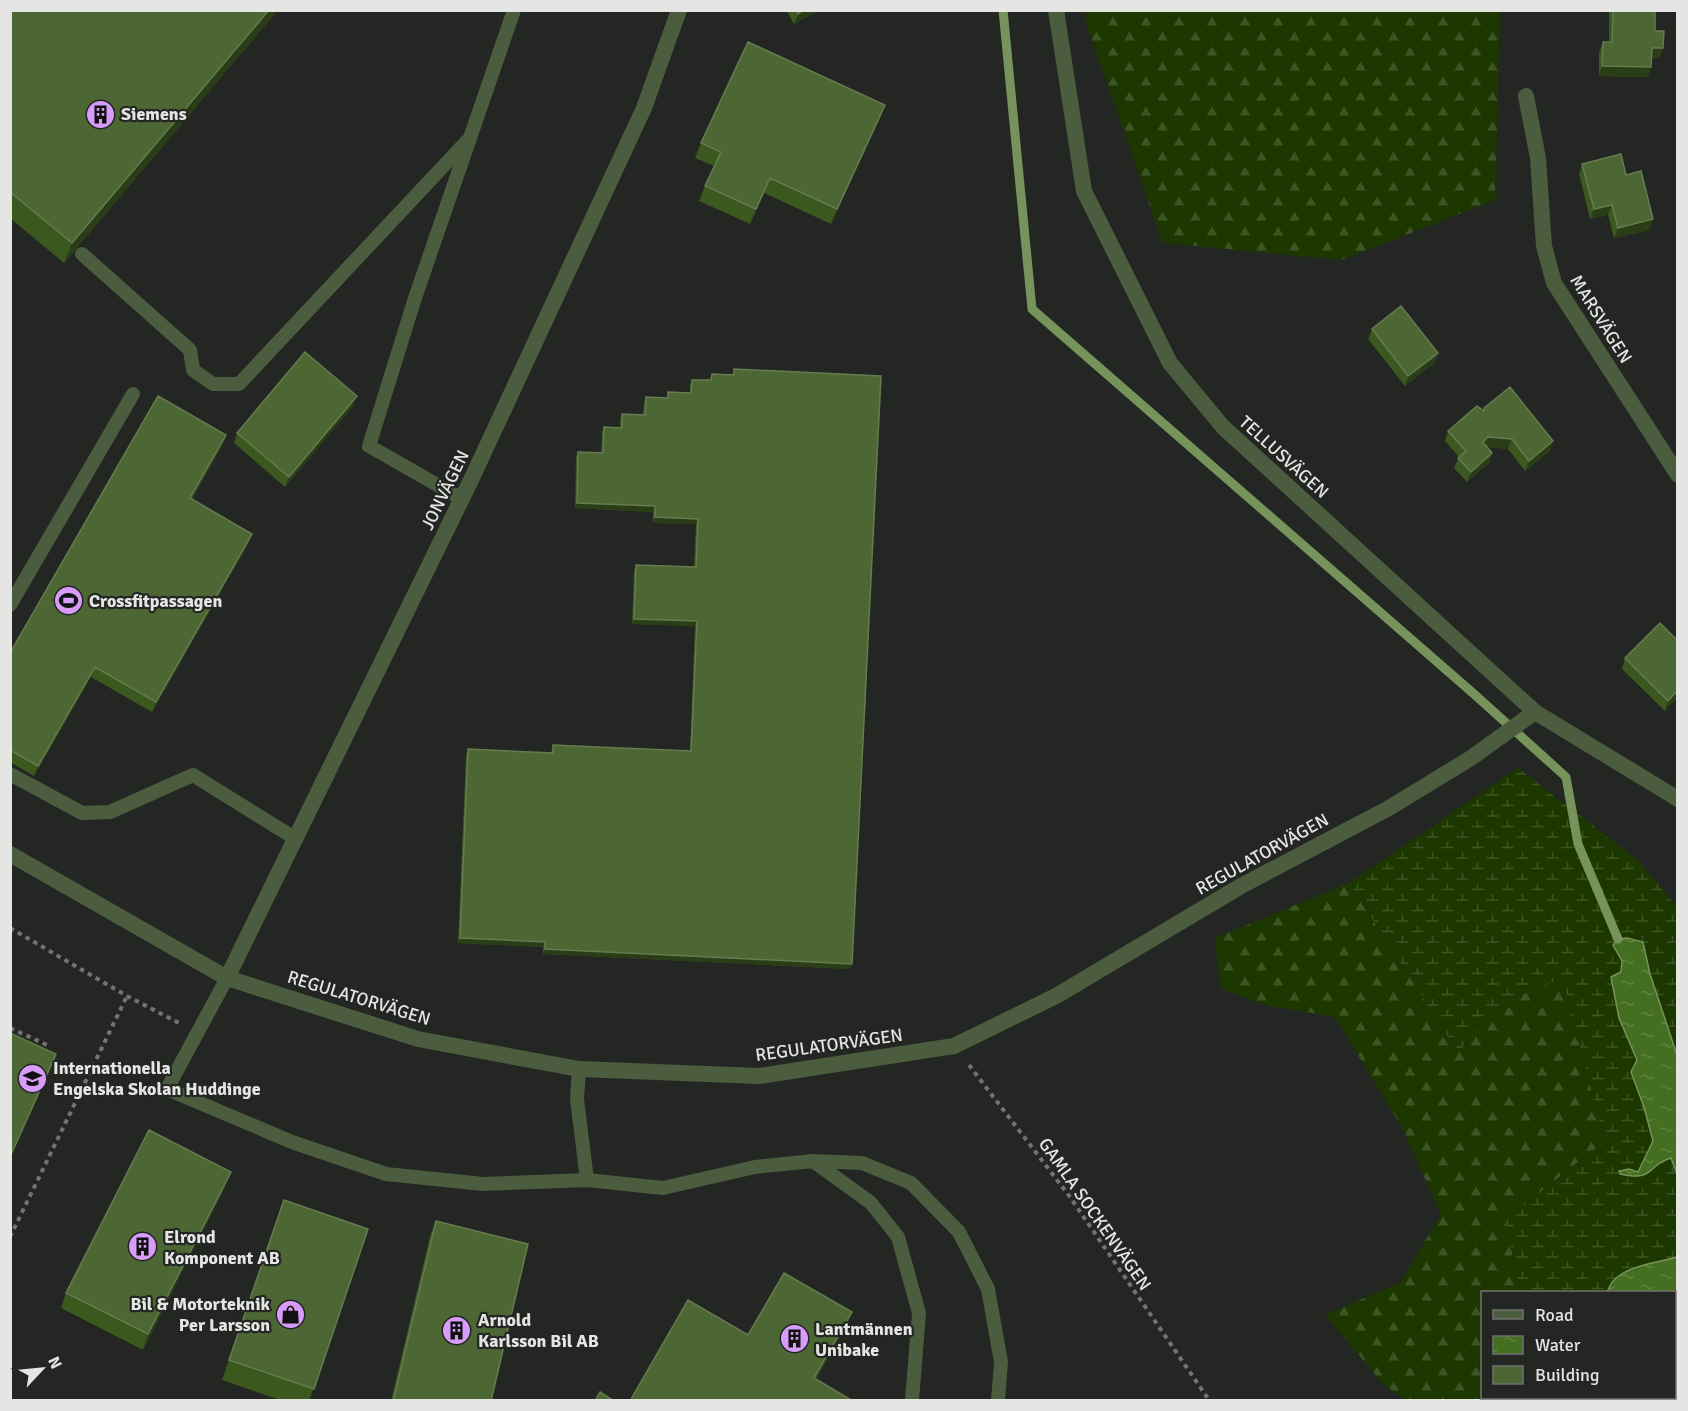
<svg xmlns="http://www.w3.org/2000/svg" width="1688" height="1411" font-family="Signika,sans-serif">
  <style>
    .forest { fill: url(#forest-firs) }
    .wetland { fill: url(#wetland-marsh) }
    .water { fill: url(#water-ripples); stroke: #75935b; stroke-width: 1.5 }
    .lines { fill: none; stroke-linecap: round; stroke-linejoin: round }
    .stream { stroke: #75935b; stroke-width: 9 }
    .path { stroke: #727471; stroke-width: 4; stroke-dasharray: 4.5 4.5; stroke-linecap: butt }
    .service { stroke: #4b5d3e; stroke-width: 14 }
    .minor { stroke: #4b5d3e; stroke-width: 16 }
    .tertiary { stroke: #4b5d3e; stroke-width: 16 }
    .wall { fill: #3b581f }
    .shaded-wall { fill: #2a3d17 }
    .building { fill: #4d6734; stroke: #657b50; stroke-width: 1.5 }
    .labels { text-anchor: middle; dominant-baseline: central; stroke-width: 4.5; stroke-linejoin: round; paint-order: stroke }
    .poi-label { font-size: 18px; font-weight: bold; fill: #e5e6e4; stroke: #232622; text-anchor: start }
    .street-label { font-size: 18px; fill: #e5e6e4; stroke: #232622 }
  </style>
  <defs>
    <pattern id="forest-firs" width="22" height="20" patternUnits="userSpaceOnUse" patternTransform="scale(1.5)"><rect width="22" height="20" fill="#1c3700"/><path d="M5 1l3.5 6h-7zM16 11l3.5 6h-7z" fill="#3d5425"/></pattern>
    <pattern id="wetland-marsh" width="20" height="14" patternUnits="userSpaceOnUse" patternTransform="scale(1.5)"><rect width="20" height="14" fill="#1c3700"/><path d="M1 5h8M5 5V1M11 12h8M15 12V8" fill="none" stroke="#3d5425"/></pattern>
    <pattern id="water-ripples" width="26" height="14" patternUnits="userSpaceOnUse" patternTransform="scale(1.5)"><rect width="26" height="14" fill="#456f20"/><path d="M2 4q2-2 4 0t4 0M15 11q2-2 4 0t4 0" fill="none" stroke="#608440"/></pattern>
  </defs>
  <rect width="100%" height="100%" fill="#232622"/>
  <path class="forest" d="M1085,11H1500L1495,200L1342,260L1163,243L1085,20Z
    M1349,883L1458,1052L1508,1000L1562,977L1605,1141L1505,1220L1521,1292H1482V1398H1545L1546,1400H1406L1384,1385L1325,1315L1401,1282L1441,1214L1401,1126L1335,1017L1265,1005L1221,988L1215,938Z"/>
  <path class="wetland" d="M1518,768L1640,862L1677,907V1055L1650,974L1649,961L1613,945L1622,961L1621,973L1611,977L1619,1018L1637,1060L1644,1107L1653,1142L1638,1172L1620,1174L1652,1171L1665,1160L1672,1158L1677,1174L1678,1257C1658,1264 1630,1264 1614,1280C1611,1282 1609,1289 1607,1292H1521L1505,1220L1605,1141L1562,978L1508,1000L1458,1052L1349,883Z
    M1545,1398H1626L1627,1400H1546Z"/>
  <path class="water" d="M1627,938L1643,942L1650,974L1677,1055V1174L1671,1158C1646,1165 1656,1182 1620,1174L1619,1171L1629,1169L1638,1172L1653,1141L1644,1107L1631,1072L1637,1060L1619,1018L1611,977L1621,972L1622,961L1613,945L1618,939Z
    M1677,1257L1678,1321L1675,1324L1674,1292H1607C1609,1289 1611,1282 1614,1280C1629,1265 1657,1263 1677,1257Z"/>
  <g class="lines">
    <path class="stream" d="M1003,10L1032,309L1474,694L1566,777L1578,844L1618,939"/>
    <path class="path" d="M10,928L127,996L179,1023
      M10,1028L47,1045
      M969,1065L1070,1197L1209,1400
      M10,1237L127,996"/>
    <path class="service" d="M82,254L190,350L193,370L213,384H239L467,141
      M462,499L369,446L415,298L514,10
      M10,605L133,394
      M10,774L82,813L110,812L193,775L296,839
      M227,978L167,1089L292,1142L386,1174L483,1184L587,1180L577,1099L579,1069
      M813,1161L871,1203L898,1237L919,1313L912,1400
      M587,1180L663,1188L755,1167L813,1161L862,1163L911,1183L959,1232L988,1289L1001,1362L998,1400"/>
    <path class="minor" d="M1056,10L1084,191L1170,363L1223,427L1535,712L1678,799
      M1526,96L1538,158L1544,246L1554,283L1678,475
      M227,978L471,480L644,108L679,10"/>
    <path class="tertiary" d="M10,854L227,978L418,1039L579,1069L759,1076L954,1046L1056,996L1241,886L1389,808L1471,758L1535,712"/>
  </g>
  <path class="wall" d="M10,10H278L64,263L10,218Z
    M786,10H819L794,24Z
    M1609,10H1655V31L1663,48L1659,58H1651L1648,77L1599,76V52L1603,42H1609Z
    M885,105L879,120L831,224L764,193L750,224L699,201L705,186L714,166L695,158L701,143Z
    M1582,164L1626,175L1653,219L1649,230L1614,238L1608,215L1590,219L1579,174Z
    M1372,329L1438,353L1434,363L1405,386L1368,339Z
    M734,369L850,969L543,954V947L458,943L466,755L468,749L551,753L553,745L690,751L695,626L632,624L634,570L636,565L694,567L696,524L653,523V512L575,508L576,457L578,452L601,453L602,432L604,427L620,428V419L622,414H643L644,403L646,397L666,398L668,392L690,393V385L692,380H710L712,374L732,375Z
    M353,406L285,487L234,443L237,433Z
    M1484,408L1550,451L1525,471L1508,449L1487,447L1492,453L1489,463L1467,482L1454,468L1459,457L1445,441L1448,431L1483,410Z
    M226,435L222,446L192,499L248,544L152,712L91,677L34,776L10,762V653Z
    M1625,658L1677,698L1665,711L1622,669Z
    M225,1187L143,1350L61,1308L66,1293Z
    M277,1220L368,1229L309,1401H283L222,1380Z
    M436,1221L491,1401H391L430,1236Z"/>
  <path class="shaded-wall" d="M269,10H278L64,263L72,243Z
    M804,10H819L794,24L798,14Z
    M1652,48H1663L1659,58H1648Z
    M1602,66L1651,67L1648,77L1599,76Z
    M885,105L879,120L831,224L837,209Z
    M770,178L764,193L750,224L756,209Z
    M1612,205L1608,215L1590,219L1594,209Z
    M1653,219L1649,230L1614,238L1618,228Z
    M1438,353L1434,363L1405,386L1408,376Z
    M357,396L353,406L285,487L289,477Z
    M226,435L222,446L186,508L190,498Z
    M1488,437L1512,439L1508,449L1485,447L1483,442Z
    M1553,441L1550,451L1525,471L1529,461Z
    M1492,453L1489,463L1467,482L1471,472Z
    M577,503L655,506L653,512L575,508Z
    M655,517L698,519L696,524L653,523Z
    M252,534L248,544L152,712L156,702Z
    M634,619L697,621L695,626L632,624Z
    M95,667L91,677L34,776L38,766Z
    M1677,691V698L1665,711L1668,701Z
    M460,938L545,942L543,947L458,943Z
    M545,949L852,964L850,969L543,954Z
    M56,1054L51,1069L10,1159V1157Z
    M231,1172L225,1187L143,1350L148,1334Z
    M852,1312L846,1327L809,1393L814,1378Z"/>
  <path class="building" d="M10,10H269L72,243L10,192Z
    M796,10H804L798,14Z
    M1613,10H1655V31H1664L1663,48H1652L1651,67L1602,66L1603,42H1612Z
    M748,42L885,105L837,209L770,178L756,209L705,186L721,152L701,143Z
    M1621,154L1626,175L1641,171L1653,219L1618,228L1612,205L1594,209L1582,164Z
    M1401,306L1438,353L1408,376L1372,329Z
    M305,352L357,396L289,477L237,433Z
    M734,369L881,376L852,964L545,949V942L460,938L468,749L553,753V745L691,751L697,621L634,619L636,565L696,567L698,519L655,517V506L577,503L578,452L603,453L604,427L622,428V414L645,415L646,397L668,398V392L691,393L692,380H711L712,374L734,375Z
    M1510,387L1553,441L1529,461L1512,439L1488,437L1483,442L1492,453L1471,472L1458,458L1466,451L1448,431L1477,406L1484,411V408Z
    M158,396L226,435L190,498L252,534L156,702L95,667L38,766L10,750V653Z
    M1660,623L1677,640V691L1668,701L1625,658Z
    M10,1033L56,1054L10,1157Z
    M149,1130L231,1172L148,1334L66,1293Z
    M284,1200L368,1229L314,1389L229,1360Z
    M436,1221L528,1244L491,1401H393Z
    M784,1273L852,1312L814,1378L853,1401H630L688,1300L748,1335Z
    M600,1392L614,1401H595Z"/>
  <defs>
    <symbol id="building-disc" viewBox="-11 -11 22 22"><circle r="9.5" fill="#d79bf9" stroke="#232622"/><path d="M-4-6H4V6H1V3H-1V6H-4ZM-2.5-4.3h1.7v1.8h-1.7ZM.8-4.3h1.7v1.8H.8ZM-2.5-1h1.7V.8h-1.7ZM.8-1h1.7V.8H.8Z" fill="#111"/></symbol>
    <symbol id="stadium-disc" viewBox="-11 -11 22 22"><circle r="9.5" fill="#d79bf9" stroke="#232622"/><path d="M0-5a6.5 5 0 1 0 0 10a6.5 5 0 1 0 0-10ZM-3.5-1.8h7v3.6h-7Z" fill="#111"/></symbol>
    <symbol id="school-disc" viewBox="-11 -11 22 22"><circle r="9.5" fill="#d79bf9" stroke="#232622"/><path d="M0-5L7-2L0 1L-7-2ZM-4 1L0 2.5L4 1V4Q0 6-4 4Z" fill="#111"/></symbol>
    <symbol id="shop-disc" viewBox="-11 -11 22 22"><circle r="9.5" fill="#d79bf9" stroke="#232622"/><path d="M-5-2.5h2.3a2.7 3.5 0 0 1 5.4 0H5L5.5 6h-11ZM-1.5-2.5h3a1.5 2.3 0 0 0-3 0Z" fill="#111"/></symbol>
  </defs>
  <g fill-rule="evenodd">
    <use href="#building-disc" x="84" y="98" width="33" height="33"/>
    <use href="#stadium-disc" x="52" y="584" width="33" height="33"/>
    <use href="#school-disc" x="16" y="1062" width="33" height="33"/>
    <use href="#building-disc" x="126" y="1230" width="33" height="33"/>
    <use href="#shop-disc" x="274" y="1298" width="33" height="33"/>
    <use href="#building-disc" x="440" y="1314" width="33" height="33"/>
    <use href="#building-disc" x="778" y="1322" width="33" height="33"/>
  </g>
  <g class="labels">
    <g class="poi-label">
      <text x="121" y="114">Siemens</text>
      <text x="89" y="601">Crossfitpassagen</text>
      <text x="53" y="1068">Internationella<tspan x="53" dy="21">Engelska Skolan Huddinge</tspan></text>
      <text x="164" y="1237">Elrond<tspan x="164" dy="21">Komponent AB</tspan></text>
      <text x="270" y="1304" text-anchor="end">Bil &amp; Motorteknik<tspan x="270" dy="21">Per Larsson</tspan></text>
      <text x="478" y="1320">Arnold<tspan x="478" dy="21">Karlsson Bil AB</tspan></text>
      <text x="815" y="1329">Lantmännen<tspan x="815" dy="21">Unibake</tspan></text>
    </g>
    <g class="street-label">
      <text transform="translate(1601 319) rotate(58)">MARSVÄGEN</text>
      <text transform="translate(1284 457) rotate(42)">TELLUSVÄGEN</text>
      <text transform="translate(445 490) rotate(-64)">JONVÄGEN</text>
      <text transform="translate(1262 854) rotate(-29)">REGULATORVÄGEN</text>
      <text transform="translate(359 998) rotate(17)">REGULATORVÄGEN</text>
      <text transform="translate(829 1045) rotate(-8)">REGULATORVÄGEN</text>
      <text transform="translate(1095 1214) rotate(55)">GAMLA SOCKENVÄGEN</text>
    </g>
  </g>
  <rect width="1688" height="1411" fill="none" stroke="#e5e6e4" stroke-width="24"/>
  <rect x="1481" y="1291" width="195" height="108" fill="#232622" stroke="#717370" stroke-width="1.5"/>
  <rect x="1493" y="1310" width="30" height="9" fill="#4b5d3e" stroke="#717370" stroke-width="1.5"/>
  <text x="1535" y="1321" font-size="18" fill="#e5e6e4">Road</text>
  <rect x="1493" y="1336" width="30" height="18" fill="url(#water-ripples)" stroke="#717370" stroke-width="1.5"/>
  <text x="1535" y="1351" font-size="18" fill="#e5e6e4">Water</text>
  <rect x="1493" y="1366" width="30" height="18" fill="#4d6734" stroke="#717370" stroke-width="1.5"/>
  <text x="1535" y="1381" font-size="18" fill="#e5e6e4">Building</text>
  <g transform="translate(42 1369) rotate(64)" stroke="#232622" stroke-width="4.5" paint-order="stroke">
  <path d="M0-4.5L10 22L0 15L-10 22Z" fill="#e5e6e4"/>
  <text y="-9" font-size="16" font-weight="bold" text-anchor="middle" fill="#e5e6e4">N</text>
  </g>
</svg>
